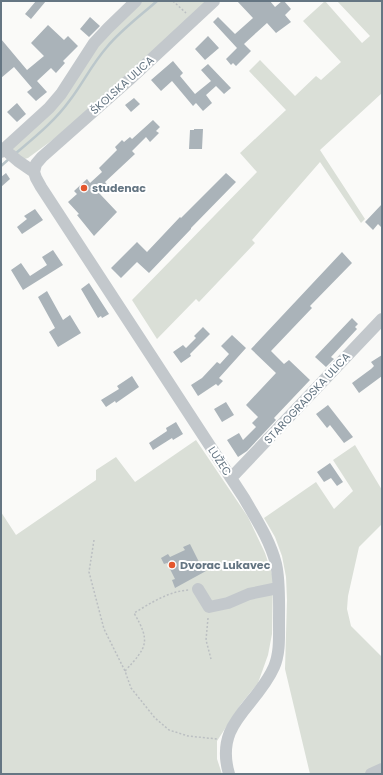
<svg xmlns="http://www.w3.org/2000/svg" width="383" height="775" font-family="Poppins,sans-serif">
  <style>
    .green { fill: #dadfd7 }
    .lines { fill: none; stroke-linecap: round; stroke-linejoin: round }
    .stream { stroke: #bbc7cb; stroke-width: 2.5 }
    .building { fill: #aab3b9 }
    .path { stroke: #bbbfc2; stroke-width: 1.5; stroke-dasharray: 2 2; stroke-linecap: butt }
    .minor { stroke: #c3c8cc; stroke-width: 12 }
    .poi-dot { fill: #e4572e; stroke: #fff; stroke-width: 1.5 }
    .labels { text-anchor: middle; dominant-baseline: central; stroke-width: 4; stroke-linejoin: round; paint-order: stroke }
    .street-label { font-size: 11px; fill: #657683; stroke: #fff }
    .poi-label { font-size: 11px; font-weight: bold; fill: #657683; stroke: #fff; text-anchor: start }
  </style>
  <rect width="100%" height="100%" fill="#fafaf8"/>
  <path class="green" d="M140,1H208L66,130L28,158L21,160L11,146L101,40Z
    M325,1L362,43L370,36L337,1H382V93L320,150L365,219L361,223L320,162L252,240L255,243L199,302L196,299L157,339L132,300L257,172L240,153L286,110L249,71L260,60L295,96L316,76L321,80L341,62L303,21Z
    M196,440L248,517L265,553L273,577L272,634L268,655L258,683L241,704L217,741V759L222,774H1V512L16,535L96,480V470L116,457L135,482Z
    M355,445L382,490V524L359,547L348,596L347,609L351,626L382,657V764L369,774H310L285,669L287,600L286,577L282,556L275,537L264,518L316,482L334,509L353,491L333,460Z"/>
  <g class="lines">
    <path class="stream" d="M15,154C35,137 55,121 70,100C83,83 92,64 107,47C121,30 140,16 157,1
      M1,166L10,158"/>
  </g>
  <path class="building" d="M36,1H46L31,19L25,14Z
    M237,1H270L275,7L282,1H284L291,9L285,15L291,22L276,33L267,23L244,44L251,51L236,66L233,63L231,65L226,59L237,48L213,22L218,17L235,34L253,18Z
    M90,17L100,26L89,37L80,29Z
    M48,25L64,40L68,36L78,46L63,61L65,63L56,73L51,68L37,81L47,92L36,101L27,92L32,88L14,67L1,78V39L27,70L44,56L31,43Z
    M208,36L219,48L205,60L195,49Z
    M173,61L183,73L180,76L195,94L211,81L201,70L208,64L231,88L224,94L216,86L206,95L212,103L203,111L196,103L193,106L172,81L161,91L151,80Z
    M134,98L140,104L131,112L125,105Z
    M17,103L26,114L17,122L7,112Z
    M153,120L160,127L156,131L159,133L150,142L146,137L132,151L135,154L105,182L108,186L100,194L117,212L94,236L77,215L79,214L68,202L77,194L74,191L87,179L90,183L102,172L99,168L117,150L115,147L122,140L124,142L130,137L132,139Z
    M194,129H203L202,149H189L190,130H194Z
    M6,173L10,179L1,187V177Z
    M226,173L236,182L191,228V229L149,273L137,262L121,278L111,268L137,242L147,252L180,217L181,218Z
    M382,204V228L378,224L373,230L365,222Z
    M35,209L43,220L22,234L17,227L27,219L24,216Z
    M53,250L63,265L23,290L11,270L21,263L30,276L47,265L42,257Z
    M342,252L352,263L310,306L312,308L271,351L284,364L289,360L310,380L274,418L276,420L247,451L238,457L227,440L239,433L243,440L256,427L252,423L258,417L246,405L276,373L251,349Z
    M89,283L109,314L102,318L101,316L98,318L81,289Z
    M47,291L63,320L70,315L81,333L58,347L49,332L55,328L38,297Z
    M352,318L358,324L355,327L357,329L331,357L334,359L326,367L315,357Z
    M203,327L210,334L190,354L191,356L181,363L173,352L183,345L186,348L196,338L194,336Z
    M232,335L246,348L219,378L223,381L218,386L216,384L198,396L191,385L202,378L217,362L220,364L229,354L221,346Z
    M382,355V376L359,393L352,383L371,369L374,366L371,362Z
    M132,376L139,387L116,403L115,401L106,407L101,400L119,389L117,386Z
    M226,402L234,415L222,422L214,409Z
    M328,405L353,437L344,443L330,425L327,428L316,414Z
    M176,422L183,434L173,440L172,438L153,450L149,443L167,431L166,428Z
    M330,463L343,482L337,486L331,478L324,482L317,472Z
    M190,544L201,566L203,564L206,571L175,588L172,580L175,579L167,563L164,564L161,558L168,554L170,557L185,550L183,547Z"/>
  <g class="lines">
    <path class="path" d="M173,1L186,13
      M94,540L89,572L104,629L125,671L131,688L155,718L169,730L188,736L217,739
      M208,618L206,640L211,659
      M125,671C147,647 151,642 134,613C151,603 169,591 189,590"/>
    <path class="minor" d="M4,149L49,108L61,94L94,43L108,28L136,1
      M1,152L4,149L18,161L34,172
      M34,172L36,178L41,187L244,498C256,519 270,540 276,564C280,582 279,603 279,622C279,637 280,653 274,667C256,708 214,722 229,774
      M34,172L36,164L42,157L129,80L214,1
      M231,478L382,319
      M198,589L209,607L228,603L249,594L278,588
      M371,774L382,769"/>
  </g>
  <g class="poi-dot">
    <circle cx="84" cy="188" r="4"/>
    <circle cx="172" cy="565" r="4"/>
  </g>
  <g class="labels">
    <g class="street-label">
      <text transform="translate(122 85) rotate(-42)">ŠKOLSKA ULICA</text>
      <text transform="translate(307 398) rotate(-47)">STAROGRADSKA ULICA</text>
      <text transform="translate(220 461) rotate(57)">LUŽEC</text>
    </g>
    <g class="poi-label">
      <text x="92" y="188">studenac</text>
      <text x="180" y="565">Dvorac Lukavec</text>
    </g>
  </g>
  <rect width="383" height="775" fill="none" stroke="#657683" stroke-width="4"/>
</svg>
